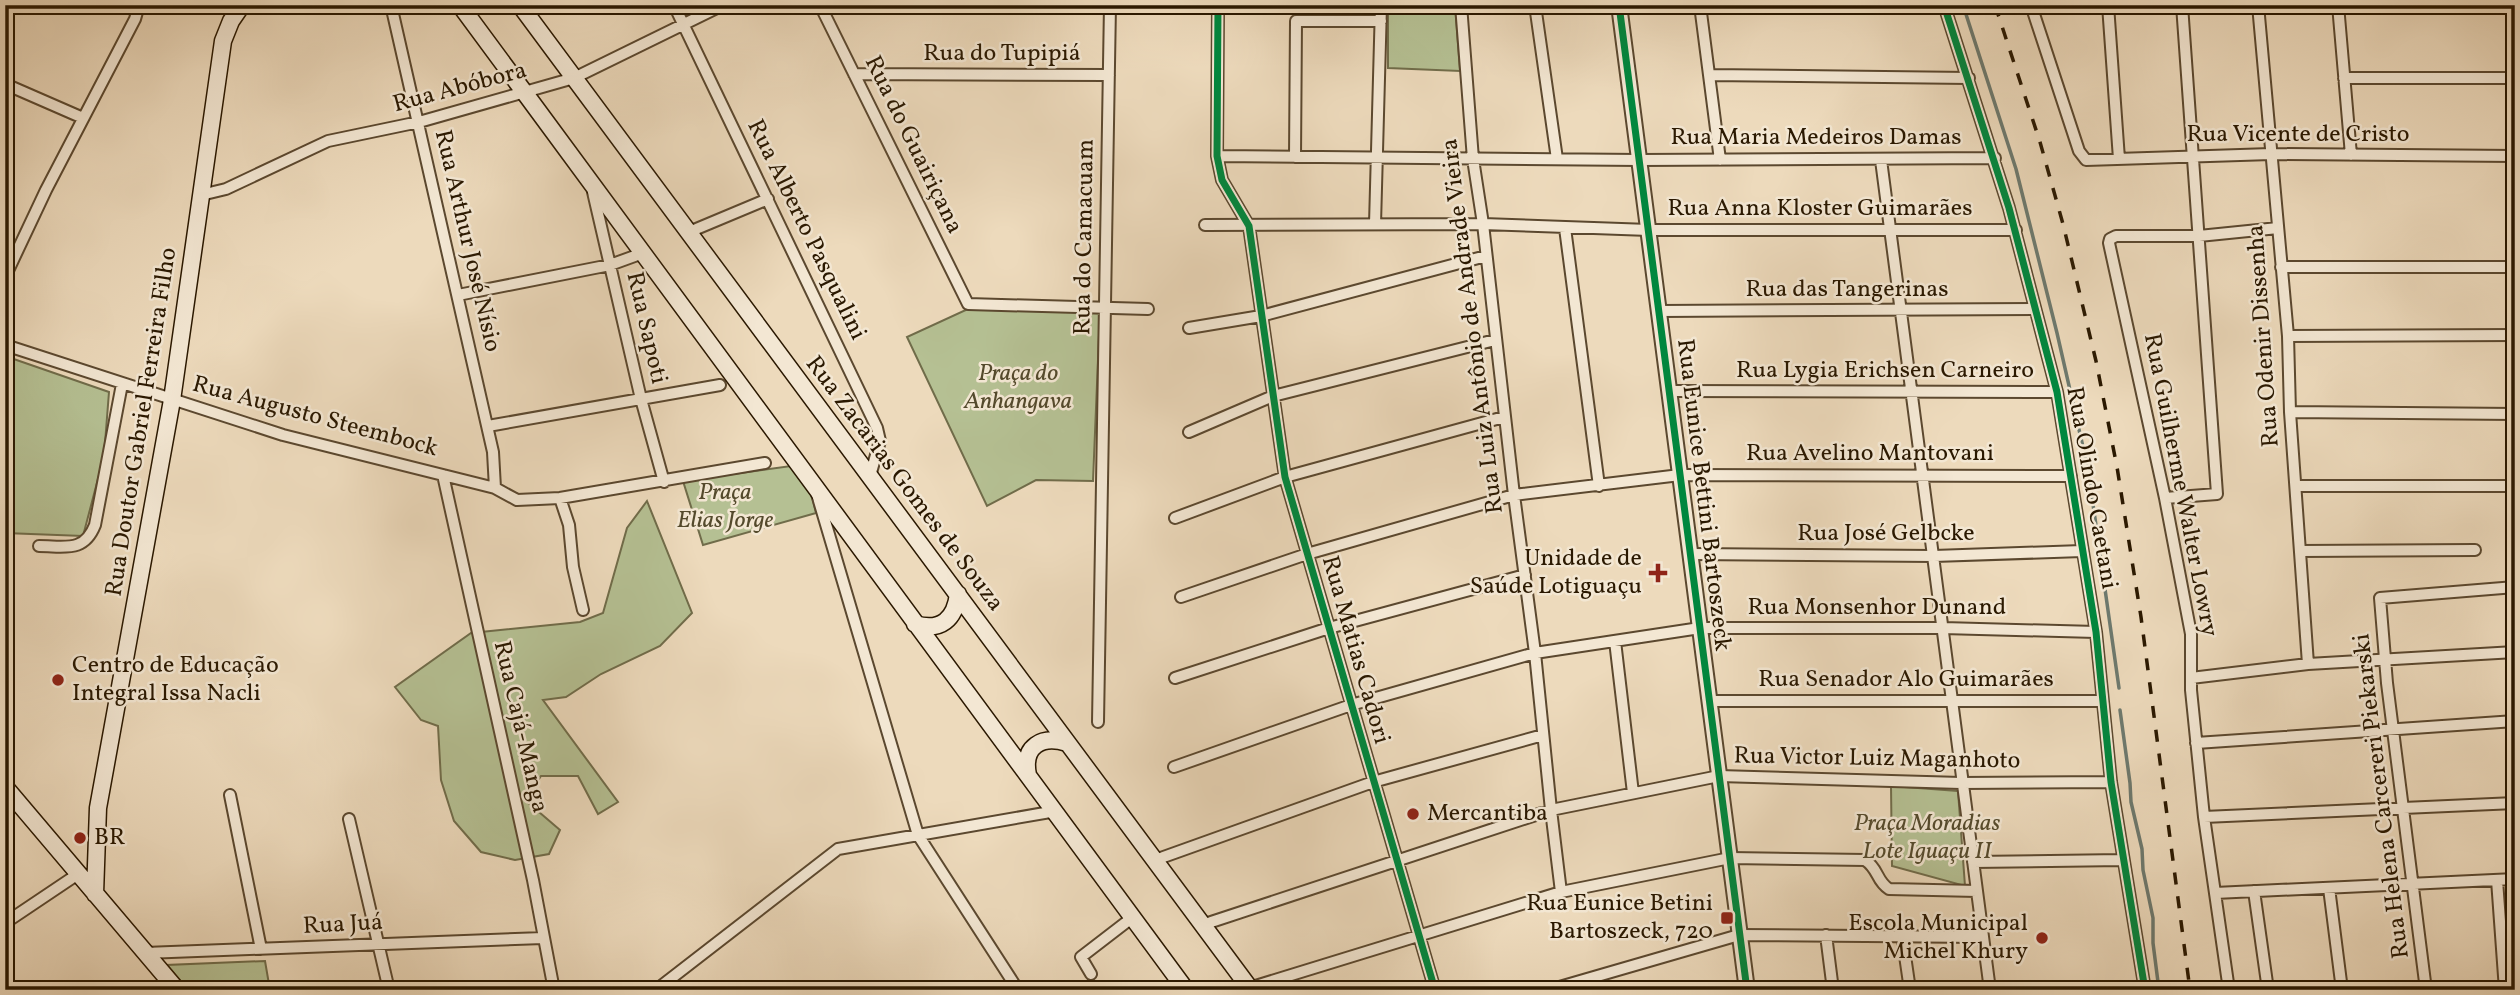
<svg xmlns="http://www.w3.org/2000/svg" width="2520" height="995" font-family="Vollkorn,serif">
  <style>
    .green { fill: #b5c093; stroke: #706c4a; stroke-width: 2 }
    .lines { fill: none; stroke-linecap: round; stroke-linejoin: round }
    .stream { stroke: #6d796e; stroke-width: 3.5 }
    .minor-casing { stroke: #5b482f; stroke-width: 14 }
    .tertiary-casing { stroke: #5b482f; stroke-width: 18 }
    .secondary-casing { stroke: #2a1800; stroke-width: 19 }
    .minor { stroke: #f3e7d3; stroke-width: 10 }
    .tertiary { stroke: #f3e7d3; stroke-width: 14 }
    .secondary { stroke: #f3e7d3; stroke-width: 16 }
    .rail { stroke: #2a1800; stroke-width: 3.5; stroke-dasharray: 12 12; stroke-linecap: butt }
    .cycleway-casing { stroke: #f3e7d3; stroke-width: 11 }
    .cycleway { stroke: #00873e; stroke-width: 7 }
    .poi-dot { fill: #8f2418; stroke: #f3e7d3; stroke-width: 2.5 }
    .labels { text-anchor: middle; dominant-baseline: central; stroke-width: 5; stroke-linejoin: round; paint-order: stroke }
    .street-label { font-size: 24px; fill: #2a1800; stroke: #f3e7d3 }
    .park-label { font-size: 24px; font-style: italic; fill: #544a2c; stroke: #f3e7d3 }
    .poi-label { font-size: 24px; fill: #2a1800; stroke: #f3e7d3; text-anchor: end }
  </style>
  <rect width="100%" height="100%" fill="#eddabc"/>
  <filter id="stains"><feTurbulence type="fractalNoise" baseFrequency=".00286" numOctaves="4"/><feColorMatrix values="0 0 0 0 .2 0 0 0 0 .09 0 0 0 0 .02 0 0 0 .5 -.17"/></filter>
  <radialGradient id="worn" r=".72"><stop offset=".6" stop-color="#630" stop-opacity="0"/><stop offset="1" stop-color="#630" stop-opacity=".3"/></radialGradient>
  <path class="green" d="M1388,5H1455L1460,71L1388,68Z
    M970,308L1100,311L1093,481L1036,480L987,506L907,337Z
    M5,356L109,392L104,456L83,536L5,533Z
    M791,466L810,488L816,513L703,545L683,481Z
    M647,501L692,613L660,646L601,674L566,697L543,700L618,802L598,814L578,776H541L525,800L560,830L549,854L515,860L481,852L454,821L441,780L438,726L421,720L395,687L471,633L580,622L603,613L627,528Z
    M1891,786L1958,791L1965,886L1892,866Z
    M265,961L270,990H188L167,965Z"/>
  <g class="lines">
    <path class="stream" d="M1963,5L2016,169L2057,333L2088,469L2119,688
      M2120,710L2130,783L2131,802L2142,849L2143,870L2153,918V943L2159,990"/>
    <defs>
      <path id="minor" d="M391,5L493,452L495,488
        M674,5L877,428L880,441L870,476
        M820,5L968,304L1148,309
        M1218,5L1217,156L1222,180L1249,226L1285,477L1435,990
        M1461,5L1473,159L1483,224L1514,495L1535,653L1551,810L1561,892
        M1535,5L1557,159
        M1700,5L1720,160
        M1944,5L2009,208L2057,392L2096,632L2111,782L2145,990
        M2031,5L2079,151L2086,160L2271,154L2515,156
        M2108,5L2119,159
        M2258,5L2288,336L2290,412L2308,664
        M2338,5L2351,155
        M854,74L1109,75
        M1709,75L1969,78
        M2344,78H2515
        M5,84L83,118
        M1217,156L1640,160L1995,158
        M1295,157L1296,21H1381
        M1881,160L1990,990
        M593,192L641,399L664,482
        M201,195L226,189L328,141L419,122L574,78L723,5
        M1375,224L1381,5
        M1205,225L1483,224L1649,230H2016
        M1565,228L1599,486
        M689,232L768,199
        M2281,267H2515
        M5,277L46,190L135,19L139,5
        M458,295L610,265L643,253
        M1660,311L2035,309
        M1189,328L1261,316L1486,256
        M2288,336L2515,335
        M5,345L283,435L495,488L517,500L560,498L765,463
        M1670,391L2057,392
        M2290,412L2515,414
        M488,426L720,385
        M1189,432L1273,396L1495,340
        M443,475L533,880L554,990
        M2296,486H2515
        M817,494L918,835L1018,990
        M560,498L569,525L573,567L583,610
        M2165,498L2217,494L2182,5
        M1175,518L1285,477L1504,417
        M39,546C65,546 84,553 95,525L122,384
        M2300,551L2475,550
        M1691,554L1934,556L2082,551
        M1181,597L1307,554L1514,495L1680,475L2071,476
        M1615,641L1633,793
        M1175,678L1329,628L1525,575
        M2191,678L2308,664L2515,652
        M1709,701H2103
        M1098,722L1110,5
        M2196,743L2515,721
        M1174,767L1351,705L1535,653L1700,628H1943L2096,632
        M230,795L261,949
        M2204,817L2515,803
        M349,819L389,990
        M1155,860L1373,782L1543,735
        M1973,862L2122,860
        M2497,880L2505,990
        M2329,888L2342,990
        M2254,891L2268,990
        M2215,893L2515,879
        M5,923L78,874
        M1202,925L1551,810L1719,776L1961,783L2111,782
        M1826,935L1833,990
        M1902,935L1910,990
        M145,953L543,938
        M1091,974L1081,957L1133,917
        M1249,988L1561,892L1730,858L1865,860C1879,869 1876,881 1889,889L1977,891
        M656,990L838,849L1056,811
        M1549,990L1739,935L1982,937
        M2229,990L2204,817L2191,690V634L2165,498L2109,243L2110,239L2116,236H2199L2278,228
        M2426,990L2387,683L2380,598L2515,587"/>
      <path id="tertiary" d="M1619,5L1747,990"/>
      <path id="secondary" d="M460,5L1186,990
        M520,5L1251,990
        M915,624C941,632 955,619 958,594
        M1028,775C1022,746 1042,735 1067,743
        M5,787L177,990
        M95,894L98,808L172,400L223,41L231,21L242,5"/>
    </defs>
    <use href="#minor" class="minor-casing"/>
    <use href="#tertiary" class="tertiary-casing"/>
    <use href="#secondary" class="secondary-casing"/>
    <use href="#minor" class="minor"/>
    <use href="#tertiary" class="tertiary"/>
    <use href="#secondary" class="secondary"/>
    <path class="rail" d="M1995,5L2040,142L2063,224L2096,361L2117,467L2141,617L2190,990"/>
    <defs>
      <path id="cycleway" d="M1218,5L1217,156L1222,180L1249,226L1285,477L1435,990
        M1619,5L1747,990
        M1944,5L2009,208L2057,392L2096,632L2111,782L2145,990"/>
    </defs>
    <use href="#cycleway" class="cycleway-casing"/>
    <use href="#cycleway" class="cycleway"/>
  </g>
  <g class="poi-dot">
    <path d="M1654.5 562.5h7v7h7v7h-7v7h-7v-7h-7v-7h7z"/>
    <circle cx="58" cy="680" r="7"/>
    <circle cx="1413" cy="814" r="7"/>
    <circle cx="80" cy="838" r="7"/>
    <rect x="1720" y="911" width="14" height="14" rx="3.5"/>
    <circle cx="2042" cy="938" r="7"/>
  </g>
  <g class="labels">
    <g class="street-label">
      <text x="1002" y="54">Rua do Tupipiá</text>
      <text transform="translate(460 88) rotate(-15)">Rua Abóbora</text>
      <text x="2298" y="135">Rua Vicente de Cristo</text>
      <text x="1816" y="138">Rua Maria Medeiros Damas</text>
      <text transform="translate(913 145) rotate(64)">Rua do Guairiçana</text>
      <text x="1820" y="209">Rua Anna Kloster Guimarães</text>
      <text transform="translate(806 230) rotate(64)">Rua Alberto Pasqualini</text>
      <text transform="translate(1085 237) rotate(-89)">Rua do Camacuam</text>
      <text transform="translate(467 241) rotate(77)">Rua Arthur José Nísio</text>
      <text x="1847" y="290">Rua das Tangerinas</text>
      <text transform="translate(1473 326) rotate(-97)">Rua Luiz Antônio de Andrade Vieira</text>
      <text transform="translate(646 328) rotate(77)">Rua Sapoti</text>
      <text transform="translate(2264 336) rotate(-94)">Rua Odenir Dissenha</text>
      <text x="1885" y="371">Rua Lygia Erichsen Carneiro</text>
      <text transform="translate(315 417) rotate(15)">Rua Augusto Steembock</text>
      <text transform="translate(142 422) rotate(-81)">Rua Doutor Gabriel Ferreira Filho</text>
      <text x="1870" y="454">Rua Avelino Mantovani</text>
      <text transform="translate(904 484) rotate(53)">Rua Zacarias Gomes de Souza</text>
      <text transform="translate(2180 485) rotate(79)">Rua Guilherme Walter Lowry</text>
      <text transform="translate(2091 488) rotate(80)">Rua Olindo Caetani</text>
      <text transform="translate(1703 495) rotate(83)">Rua Eunice Bettini Bartoszeck</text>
      <text x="1886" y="534">Rua José Gelbcke</text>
      <text x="1877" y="608">Rua Monsenhor Dunand</text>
      <text transform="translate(1355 650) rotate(74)">Rua Matias Cadori</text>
      <text x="1906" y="680">Rua Senador Alo Guimarães</text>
      <text transform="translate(520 727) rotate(77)">Rua Cajá-Manga</text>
      <text transform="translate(1877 759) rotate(1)">Rua Victor Luiz Maganhoto</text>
      <text transform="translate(2382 796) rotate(-97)">Rua Helena Carcereri Piekarski</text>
      <text transform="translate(343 925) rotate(-3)">Rua Juá</text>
    </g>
    <g class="park-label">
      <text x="1018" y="374">Praça do<tspan x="1018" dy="28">Anhangava</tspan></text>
      <text x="725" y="493">Praça<tspan x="725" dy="28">Elias Jorge</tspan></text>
      <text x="1927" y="824">Praça Moradias<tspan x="1927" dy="28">Lote Iguaçu II</tspan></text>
    </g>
    <g class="poi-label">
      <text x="1642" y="559">Unidade de<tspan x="1642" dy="28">Saúde Lotiguaçu</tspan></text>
      <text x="72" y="666" text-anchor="start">Centro de Educação<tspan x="72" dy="28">Integral Issa Nacli</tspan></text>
      <text x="1427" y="814" text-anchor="start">Mercantiba</text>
      <text x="94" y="838" text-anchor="start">BR</text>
      <text x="1713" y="904">Rua Eunice Betini<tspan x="1713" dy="28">Bartoszeck, 720</tspan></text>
      <text x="2028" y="924">Escola Municipal<tspan x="2028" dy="28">Michel Khury</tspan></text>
    </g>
  </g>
  <rect width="2520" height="995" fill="none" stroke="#eddabc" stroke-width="28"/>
  <rect x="7" y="7" width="2506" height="981" fill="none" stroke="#2a1800" stroke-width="3.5"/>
  <rect x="14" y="14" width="2492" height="967" fill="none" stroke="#2a1800" stroke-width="2"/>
  <rect width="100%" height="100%" filter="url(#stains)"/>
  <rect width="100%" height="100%" fill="url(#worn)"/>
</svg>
